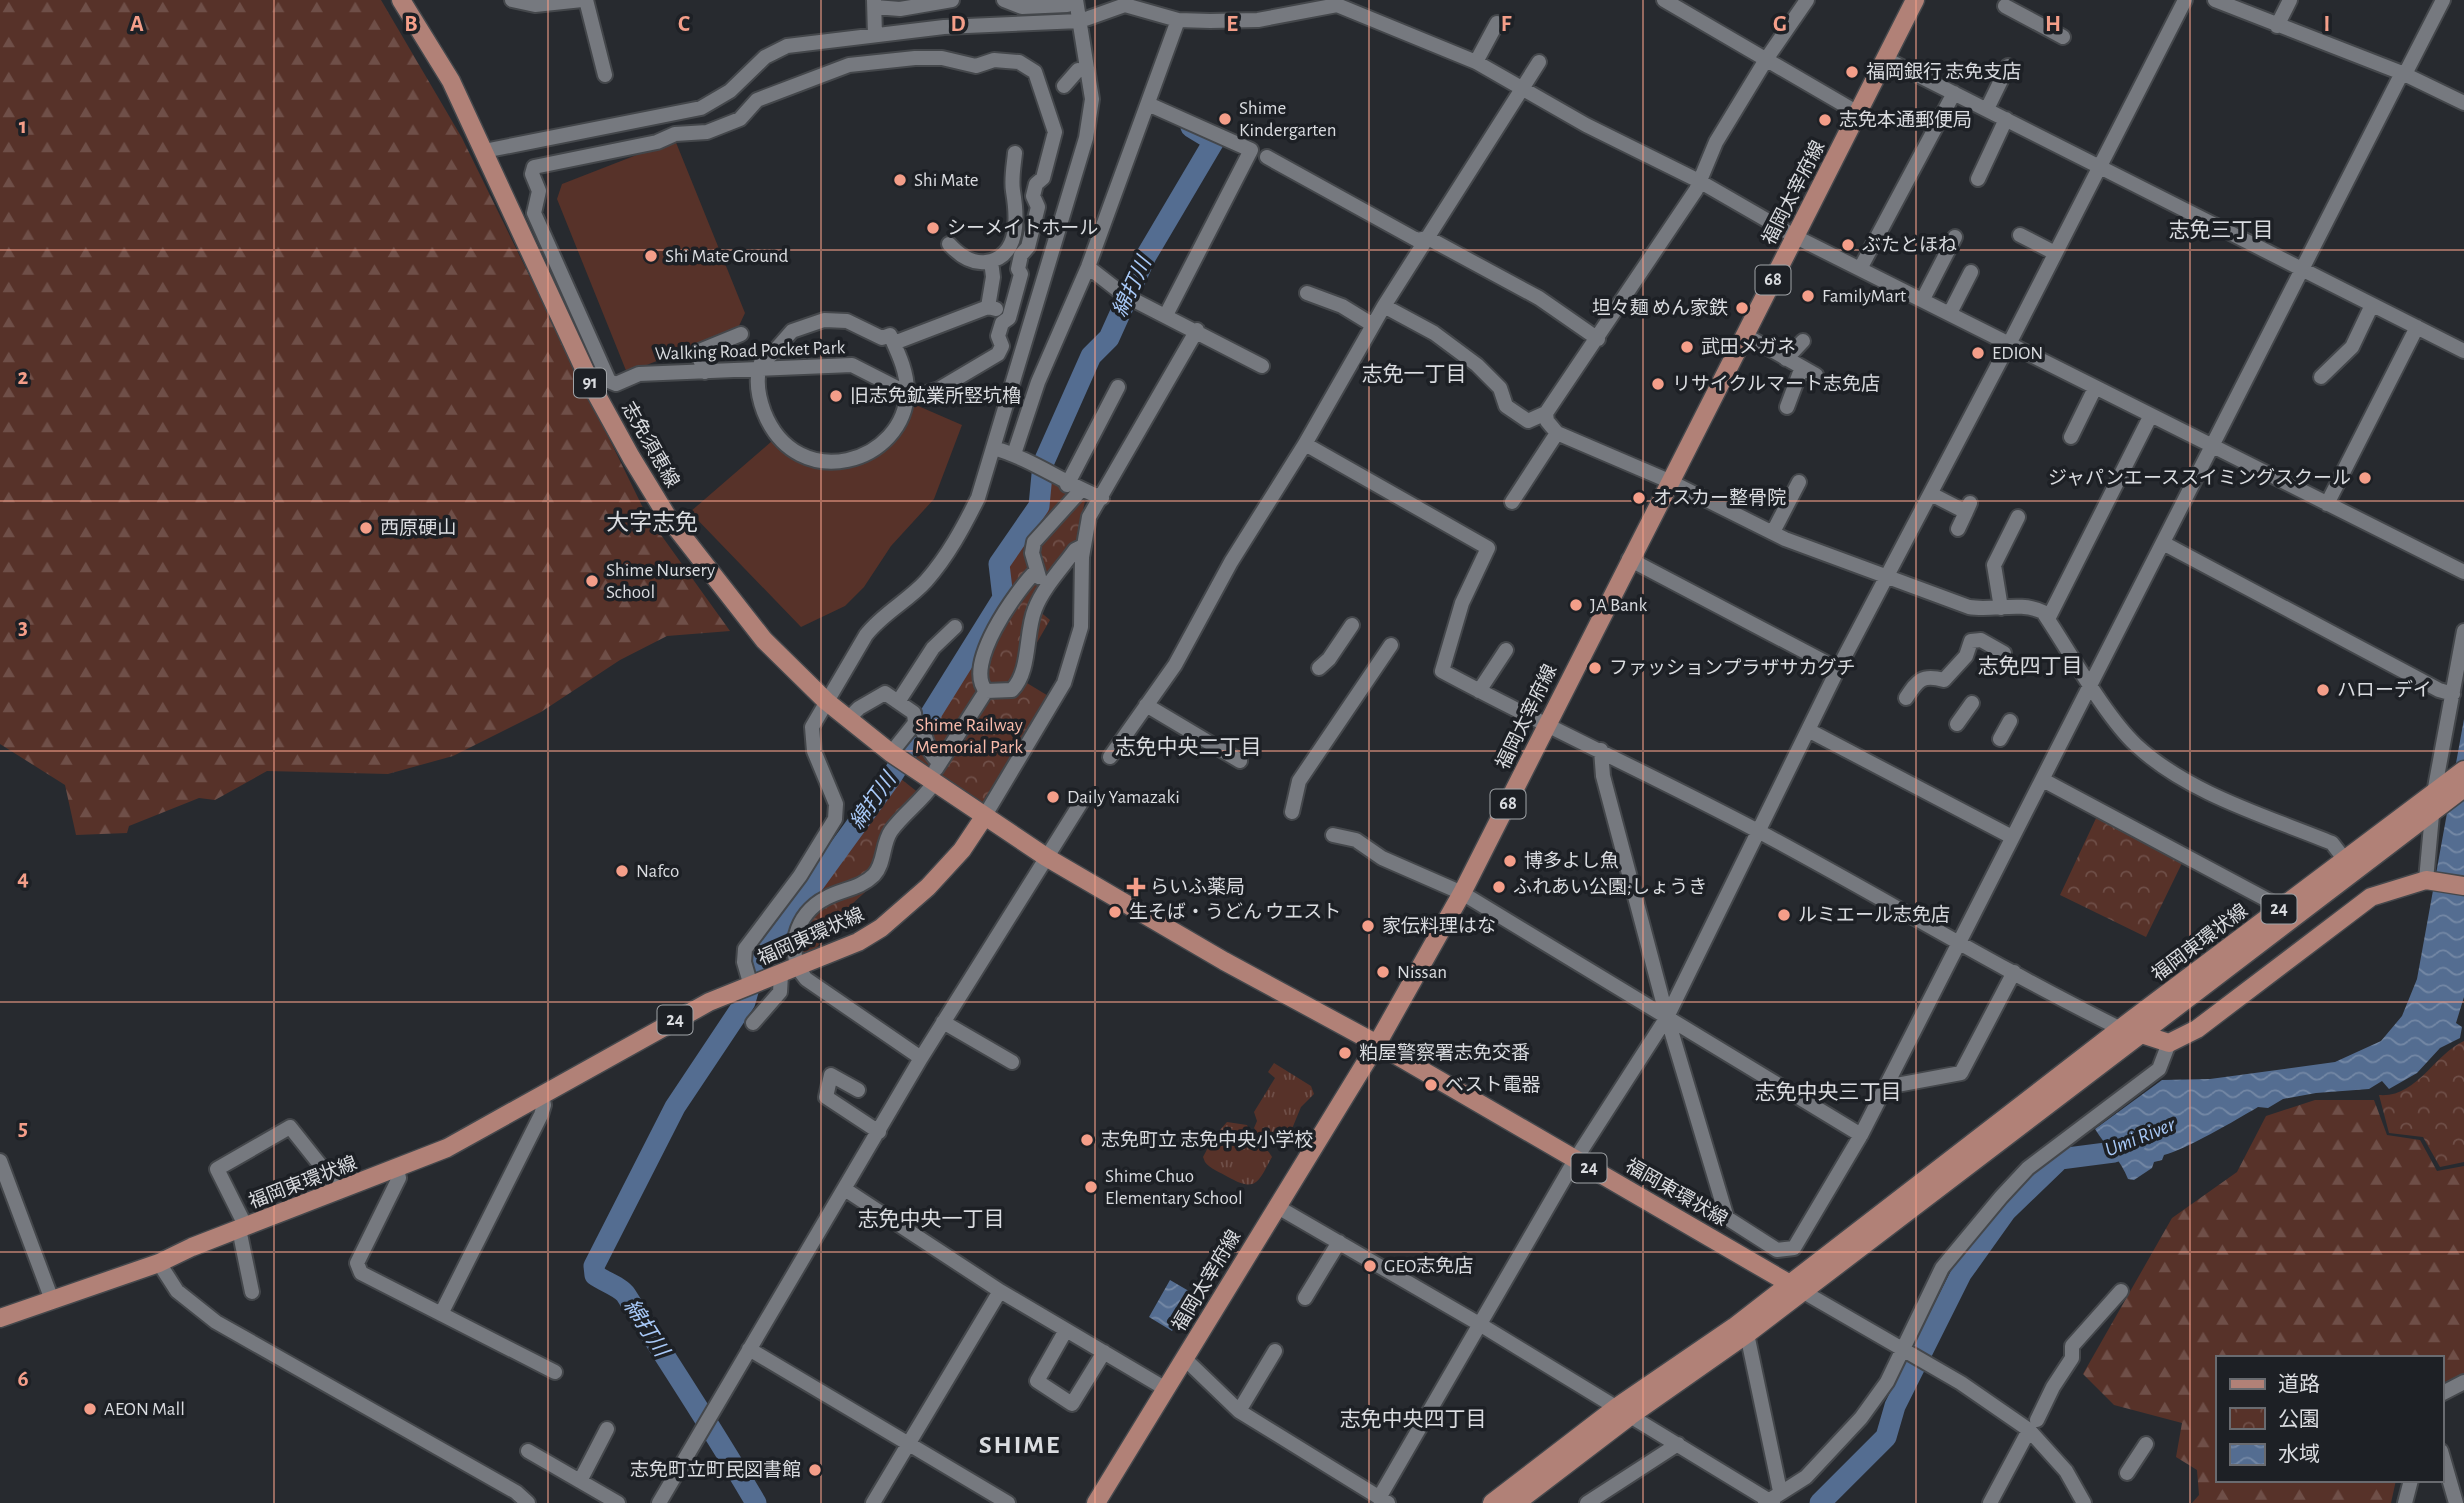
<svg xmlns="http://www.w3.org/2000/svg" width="2464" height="1503" font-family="'Alegreya Sans','Noto Sans JP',sans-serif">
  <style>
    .grass { fill: url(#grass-tufts) }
    .forest { fill: url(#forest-firs) }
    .park { fill: url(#park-crowns) }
    .pitch { fill: #573229 }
    .water { fill: url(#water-waves) }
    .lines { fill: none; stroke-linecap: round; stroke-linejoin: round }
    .river { stroke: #546d91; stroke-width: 21 }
    .minor-casing { stroke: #44474b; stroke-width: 18 }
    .major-casing { stroke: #44474b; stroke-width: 21 }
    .minor { stroke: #76797f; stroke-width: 14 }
    .major { stroke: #b18177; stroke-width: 18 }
    .grid { fill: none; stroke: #f49e89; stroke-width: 2; stroke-opacity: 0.55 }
    .poi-dot { fill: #f49e89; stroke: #1d2025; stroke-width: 2.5 }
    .labels { text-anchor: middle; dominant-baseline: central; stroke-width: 7; stroke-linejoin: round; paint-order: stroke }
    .shield { fill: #1d2025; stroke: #a1a4a8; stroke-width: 2 }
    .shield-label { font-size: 18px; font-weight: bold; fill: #dadce0 }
    .poi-label { font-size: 19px; fill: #dadce0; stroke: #1d2025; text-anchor: start }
    .street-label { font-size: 19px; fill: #dadce0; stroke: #1d2025 }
    .park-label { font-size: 19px; fill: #fabcac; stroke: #1d2025 }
    .neighbourhood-label { font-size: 21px; fill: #dadce0; stroke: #1d2025 }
    .water-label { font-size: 21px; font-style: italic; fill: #a8c9f8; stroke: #1d2025 }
    .quarter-label { font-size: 23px; fill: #dadce0; stroke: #1d2025 }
    .district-label { font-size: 26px; font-weight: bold; letter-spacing: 2px; fill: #dadce0; stroke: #1d2025 }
    .grid-label { font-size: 23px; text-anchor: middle; font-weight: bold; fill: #f49e89; stroke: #1d2025; stroke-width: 7; stroke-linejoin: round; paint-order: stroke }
  </style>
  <defs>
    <pattern id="grass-tufts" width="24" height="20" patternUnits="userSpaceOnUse" patternTransform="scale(1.75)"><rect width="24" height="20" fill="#573229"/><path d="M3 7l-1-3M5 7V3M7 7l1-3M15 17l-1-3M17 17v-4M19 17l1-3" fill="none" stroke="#6f4f48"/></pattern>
    <pattern id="forest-firs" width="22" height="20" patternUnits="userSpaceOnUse" patternTransform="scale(1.75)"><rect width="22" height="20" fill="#573229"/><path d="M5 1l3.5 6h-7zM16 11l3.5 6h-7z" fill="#6f4f48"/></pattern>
    <pattern id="park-crowns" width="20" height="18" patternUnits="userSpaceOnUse" patternTransform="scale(1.75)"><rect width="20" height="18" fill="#573229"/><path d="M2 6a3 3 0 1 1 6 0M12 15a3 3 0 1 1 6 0" fill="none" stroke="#6f4f48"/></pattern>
    <pattern id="water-waves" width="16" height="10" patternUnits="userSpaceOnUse" patternTransform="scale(1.75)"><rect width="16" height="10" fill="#546d91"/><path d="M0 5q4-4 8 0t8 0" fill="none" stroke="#7488a5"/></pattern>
  </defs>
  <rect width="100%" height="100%" fill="#272a2f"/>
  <path class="grass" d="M1274,1063L1311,1086L1314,1094L1301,1107L1289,1136L1273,1146L1264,1142L1254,1128L1257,1121L1254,1112L1275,1078L1268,1072Z
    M1227,1122L1247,1125C1253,1140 1265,1144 1272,1157C1258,1182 1257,1193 1228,1177C1220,1172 1210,1169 1205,1162L1203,1157L1213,1138Z"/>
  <path class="forest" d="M0,0H381L462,138L646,514L730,631L667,636L620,660L541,712L453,756L388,774L267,771L215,800L199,798L129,826L127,833L76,835L65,785L0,744Z
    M2315,1100H2374L2387,1135L2420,1140L2437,1171L2464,1166V1373L2441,1390V1358H2217V1480H2396L2391,1503H2192L2199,1495L2197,1470L2176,1457L2182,1423L2114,1405L2083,1374L2172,1218L2237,1172L2266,1116Z"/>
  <path class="park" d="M1042,476L1085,501L1076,542L1032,605L1050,620L1017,677L1050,697L983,805L900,749L1008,597L1001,563L1043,500Z
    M891,771L920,794L882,850L883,876L842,913L815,950L760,961Z
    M2098,814L2184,859L2146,937L2060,895Z
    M2464,1041V1162L2440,1167L2423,1137L2389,1133L2379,1095C2417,1098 2433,1055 2464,1041Z"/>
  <path class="pitch" d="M675,140L745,313L738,328L627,373L557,199L562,184Z
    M909,402L962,425L934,499L891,546L864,587L845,606L801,627L690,512L772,441C812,473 824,463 870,453Z"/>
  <path class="water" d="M2464,719V997L2456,1023L2462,1027L2460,1038L2440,1048L2417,1073L2389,1089L2382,1081L2369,1089L2316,1093L2283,1099L2268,1108L2258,1107C2236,1120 2185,1150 2164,1155L2162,1160L2154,1162L2152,1168L2134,1180L2128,1179C2121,1160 2106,1147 2095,1129L2162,1080L2210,1079L2335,1062L2381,1041L2402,1016L2417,979Z
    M1170,1280L1194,1294L1172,1331L1149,1317Z"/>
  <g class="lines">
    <path class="river" d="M756,1503C715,1432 670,1365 626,1295C621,1287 603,1281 595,1275L594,1266L675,1107L745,1002L756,963L892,776L1003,598L999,564L1039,506L1043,464L1091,356L1109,338L1146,256L1214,141L1191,127
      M1820,1503L1886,1437L1895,1406L1961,1274L2006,1211L2060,1159L2114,1152L2137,1141"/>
    <defs>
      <path id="minor" d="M512,0L535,5L582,0
        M586,0L605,75
        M874,0L875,35
        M1004,0L1022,7L1067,5
        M1664,0L1858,113
        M2215,0L2402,73L2464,103
        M2005,6L2063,37
        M875,7L900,9L952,0
        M2277,26L2290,0
        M915,58H942L976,66L994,60L1019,62L1035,72L1055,132L1043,178L1036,184L1033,196L1038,207L1028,247L1021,255L1018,269L1021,274L1009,318L1002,323L998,336L1002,346L998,354L939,389L923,394L907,393L852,365L639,374L616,384L609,381L534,213L539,191L532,174L534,167L657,142L675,134L707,132L740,119L757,100L849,65Z
        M1886,59L2464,351
        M1476,62L1497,23
        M2405,74L2443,0
        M1064,86L1078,70
        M1148,104L1251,150L1166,315
        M1987,109L2008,66
        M484,151L701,108L730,91L765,57L787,46L944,27L1080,21L1125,5L1178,20L1210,21L1258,20L1337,5L1476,62L1586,125L1699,181L1796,237L2464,572
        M1267,157L1417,240L1428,238L1539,298L1598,339
        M1978,179L2006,119
        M2020,235L2055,253
        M949,244C959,255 971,264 986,262C1021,257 1017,215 1013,191C1011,179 1014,164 1015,153
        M1088,267L1124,295L1262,366
        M1861,267L1954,93
        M1307,293L1342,306L1373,325
        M1923,299L1955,237
        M1384,306L1434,333L1477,365L1500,388L1506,406L1528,421L1546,413L1696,190L1716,142L1767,58L1807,0
        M988,307L993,277L991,261
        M1950,313L1971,272
        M824,320L847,321L882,338L890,335C898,353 907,371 907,391C906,463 797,496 764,412C758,396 755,376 762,360L771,355L792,331Z
        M1745,335L1816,375
        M894,343L988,307L996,309
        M1786,359L1803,341
        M705,372L697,352L741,334
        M2321,377L2352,347L2372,305
        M1787,407L1802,367
        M1546,413L1547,421L1557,433L1669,481L1785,539L1969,607C1993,611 2021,601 2043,612C2068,649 2105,716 2136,745C2189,794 2266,816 2332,843L2345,860
        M2071,437L2095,388
        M1305,444L1488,548L1462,603L1442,671C1546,727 1654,776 1758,831C1880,896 1997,968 2121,1029
        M994,448C1031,459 1064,483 1102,498
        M1014,454L1038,382L1088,267L1178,20
        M1067,485L1118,387
        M1931,494L1966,512L1970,503
        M1512,502L1557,433
        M2327,504L2417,327
        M1958,529L1966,512
        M1773,532L1799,482
        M2163,543L2439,690L2453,694
        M1629,559L1838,669
        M1039,577L1032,553L1034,542L1081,490
        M2001,608L1994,565L2018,517
        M2048,619L2151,415
        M1319,668L1329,659L1352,625
        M986,691C963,665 1016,591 1036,571
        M1479,691L1506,650
        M1906,698C1918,680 1922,674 1944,680L1966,656L1971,641L1981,640L2004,653
        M898,702L933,648L955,627
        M1146,705L1240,761
        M848,719L859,708L885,693L914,713L915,723L891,753
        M915,723C931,735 922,748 940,763
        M1957,724L1972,703
        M1808,730L2012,837
        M2000,739L2010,721
        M1601,750L1603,776L1667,1017L1727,1218L1777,1250L1794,1248L1861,1135L2402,73
        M1110,757L1175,665L1231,562L1305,444L1384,306L1539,62
        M936,769L986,691L1012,690C1031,671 1025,633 1035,609C1043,588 1062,568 1075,550L1083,546
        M2043,780L2273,903L2279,909
        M1292,812L1299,781L1391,645
        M984,817L1064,683L1081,627L1082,557L1089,517L1197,330
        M1333,835L1356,840L1382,858L1462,893L1861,1135
        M2426,880L2434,793L2464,631
        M751,986L744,962L745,949L800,876L835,819L836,804L814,751L812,727L866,635C883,613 908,601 926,581C948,556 963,528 978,498L1086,138L1092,99L1076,0
        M943,1022L1012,1062
        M753,1023L780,992L781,975
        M921,1058L806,979C784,954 795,913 826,898C842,889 860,889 874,875C885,863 882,844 891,831C904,813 922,801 934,783
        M1886,1087L1961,1073L2014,972
        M858,1090L831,1075L826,1097L879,1132
        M0,1161L52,1300
        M397,1169L399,1178L357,1263L361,1273L555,1372
        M846,1190L1000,1291L1166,1389
        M1276,1206L1481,1325L1773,1503
        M246,1227L217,1169L290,1127L333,1181L338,1192
        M239,1229L252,1292
        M159,1263L177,1291L216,1322L516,1492L528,1503
        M1802,1291L1961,1383L2029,1430L2066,1471L2084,1503
        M1305,1298L1339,1242
        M441,1314L541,1115L544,1105L542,1096
        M1066,1330L1037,1381L1072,1404L1104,1352
        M1747,1334L1780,1491
        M749,1349L1008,1503
        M1185,1359L1239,1411L1388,1503
        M2441,1394L2464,1382
        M1239,1411L1275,1351
        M2037,1420L2053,1387L2072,1358V1346L2121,1291
        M528,1451L618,1503
        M2441,1451L2456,1503
        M2127,1473L2146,1444
        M580,1481L607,1429
        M1379,1498L1575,1160L1667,1017L1838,669L2009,344L2185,0
        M659,1503L921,1058L1082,801
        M873,1503L1000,1291
        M1587,1503L1678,1444
        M1765,1503L1806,1477L1861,1418L1887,1382L1942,1268L2001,1197L2028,1168L2159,1069L2169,1043
        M1990,1503L2029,1430
        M2405,1503L2411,1480"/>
      <path id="major" d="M401,0L451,81L593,388L631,457L667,516L764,640L826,701L891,753L1046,857L1224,961L1377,1044L1802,1291
        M2132,1031L2169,1043L2197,1029L2371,897L2426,880L2464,886
        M0,1318L159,1263L192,1247L447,1148L709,1002L858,942L881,928L928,887L962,850L984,817
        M1096,1503L1377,1044L1462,893L1915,0
        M1492,1503L1617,1407L1734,1327L2134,1018L2464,770
        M1516,1503L1630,1416L1747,1334L2464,788"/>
    </defs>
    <use href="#minor" class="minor-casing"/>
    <use href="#major" class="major-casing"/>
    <use href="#minor" class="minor"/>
    <use href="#major" class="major"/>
  </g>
  <path class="grid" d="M274,0V1503M548,0V1503M821,0V1503M1095,0V1503M1369,0V1503M1643,0V1503M1916,0V1503M2190,0V1503M0,250H2464M0,501H2464M0,751H2464M0,1002H2464M0,1252H2464"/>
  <g class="poi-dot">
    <circle cx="1852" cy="72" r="7"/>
    <circle cx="1225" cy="119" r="7"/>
    <circle cx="1825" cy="120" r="7"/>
    <circle cx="900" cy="180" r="7"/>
    <circle cx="933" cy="228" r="7"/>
    <circle cx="1848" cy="245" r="7"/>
    <circle cx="651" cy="256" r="7"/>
    <circle cx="1808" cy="296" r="7"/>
    <circle cx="1742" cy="308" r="7"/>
    <circle cx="1687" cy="347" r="7"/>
    <circle cx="1978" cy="353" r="7"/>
    <circle cx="1658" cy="384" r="7"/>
    <circle cx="836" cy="396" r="7"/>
    <circle cx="2365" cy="478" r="7"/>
    <circle cx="1639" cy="498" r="7"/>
    <circle cx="366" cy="528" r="7"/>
    <circle cx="592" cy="581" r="7"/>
    <circle cx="1576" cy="605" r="7"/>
    <circle cx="1595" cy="668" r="7"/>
    <circle cx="2323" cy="690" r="7"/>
    <circle cx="1053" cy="797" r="7"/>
    <circle cx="1510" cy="861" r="7"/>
    <circle cx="622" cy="871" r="7"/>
    <path d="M1132.5 876.5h7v7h7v7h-7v7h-7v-7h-7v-7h7z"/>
    <circle cx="1499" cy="887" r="7"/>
    <circle cx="1115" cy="912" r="7"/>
    <circle cx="1784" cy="915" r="7"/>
    <circle cx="1368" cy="926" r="7"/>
    <circle cx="1383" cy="972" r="7"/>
    <circle cx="1345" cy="1053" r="7"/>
    <circle cx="1431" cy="1085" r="7"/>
    <circle cx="1087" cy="1140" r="7"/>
    <circle cx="1091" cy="1187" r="7"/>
    <circle cx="1370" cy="1266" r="7"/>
    <circle cx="90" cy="1409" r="7"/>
    <circle cx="815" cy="1470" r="7"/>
  </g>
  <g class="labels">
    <g class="shield">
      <rect x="1755.5" y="265.5" width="35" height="29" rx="5"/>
      <rect x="574" y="368.5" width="32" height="29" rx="5"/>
      <rect x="1490.5" y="789.5" width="35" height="29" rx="5"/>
      <rect x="2261.5" y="894.5" width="35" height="29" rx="5"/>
      <rect x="657.5" y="1005.5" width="35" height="29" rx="5"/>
      <rect x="1571.5" y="1153.5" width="35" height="29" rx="5"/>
    </g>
    <g class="shield-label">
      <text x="1773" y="280">68</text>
      <text x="590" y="383">91</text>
      <text x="1508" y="804">68</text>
      <text x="2279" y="909">24</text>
      <text x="675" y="1020">24</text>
      <text x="1589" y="1168">24</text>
    </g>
    <g class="poi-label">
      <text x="1866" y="72">福岡銀行 志免支店</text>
      <text x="1239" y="108">Shime<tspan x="1239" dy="22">Kindergarten</tspan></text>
      <text x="1839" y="120">志免本通郵便局</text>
      <text x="914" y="180">Shi Mate</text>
      <text x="947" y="228">シーメイトホール</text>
      <text x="1862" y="245">ぶたとほね</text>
      <text x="665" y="256">Shi Mate Ground</text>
      <text x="1822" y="296">FamilyMart</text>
      <text x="1728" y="308" text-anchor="end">坦々麺 めん家鉄</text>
      <text x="1701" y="347">武田メガネ</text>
      <text x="1992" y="353">EDION</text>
      <text x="1672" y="384">リサイクルマート志免店</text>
      <text x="850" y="396">旧志免鉱業所竪坑櫓</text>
      <text x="2351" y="478" text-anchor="end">ジャパンエーススイミングスクール</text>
      <text x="1653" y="498">オスカー整骨院</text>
      <text x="380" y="528">西原硬山</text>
      <text x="606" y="570">Shime Nursery<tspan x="606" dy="22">School</tspan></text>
      <text x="1590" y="605">JA Bank</text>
      <text x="1609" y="668">ファッションプラザサカグチ</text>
      <text x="2337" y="690">ハローデイ</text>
      <text x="1067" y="797">Daily Yamazaki</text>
      <text x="1524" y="861">博多よし魚</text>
      <text x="636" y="871">Nafco</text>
      <text x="1150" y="887">らいふ薬局</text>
      <text x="1513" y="887">ふれあい公園;しょうき</text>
      <text x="1129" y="912">生そば・うどん ウエスト</text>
      <text x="1798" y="915">ルミエール志免店</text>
      <text x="1382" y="926">家伝料理はな</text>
      <text x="1397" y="972">Nissan</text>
      <text x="1359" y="1053">粕屋警察署志免交番</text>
      <text x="1445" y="1085">ベスト電器</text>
      <text x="1101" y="1140">志免町立 志免中央小学校</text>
      <text x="1105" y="1176">Shime Chuo<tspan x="1105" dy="22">Elementary School</tspan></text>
      <text x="1384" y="1266">GEO志免店</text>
      <text x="104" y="1409">AEON Mall</text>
      <text x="801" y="1470" text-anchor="end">志免町立町民図書館</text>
    </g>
    <g class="street-label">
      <text transform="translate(1794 193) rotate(-63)">福岡太宰府線</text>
      <text transform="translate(750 351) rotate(-2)">Walking Road Pocket Park</text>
      <text transform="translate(650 445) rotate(60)">志免須恵線</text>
      <text transform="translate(1527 717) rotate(-64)">福岡太宰府線</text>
      <text transform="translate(811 937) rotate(-24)">福岡東環状線</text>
      <text transform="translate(2200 943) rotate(-37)">福岡東環状線</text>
      <text transform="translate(303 1183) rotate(-21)">福岡東環状線</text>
      <text transform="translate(1676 1193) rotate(30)">福岡東環状線</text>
      <text transform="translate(1207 1281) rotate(-59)">福岡太宰府線</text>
    </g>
    <g class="park-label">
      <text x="969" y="725">Shime Railway<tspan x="969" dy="22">Memorial Park</tspan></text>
    </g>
    <g class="neighbourhood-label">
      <text x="2221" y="230">志免三丁目</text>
      <text x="1414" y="374">志免一丁目</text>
      <text x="2030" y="666">志免四丁目</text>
      <text x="1188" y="747">志免中央二丁目</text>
      <text x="1828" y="1092">志免中央三丁目</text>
      <text x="931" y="1219">志免中央一丁目</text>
      <text x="1413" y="1419">志免中央四丁目</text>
    </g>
    <g class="water-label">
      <text transform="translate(1132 287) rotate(-65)">綿打川</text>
      <text transform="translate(873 801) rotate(-55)">綿打川</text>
      <text transform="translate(2140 1137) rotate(-22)">Umi River</text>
      <text transform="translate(646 1328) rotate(57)">綿打川</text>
    </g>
    <g class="quarter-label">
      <text x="652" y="523">大字志免</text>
    </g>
    <g class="district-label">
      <text x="1020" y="1445">SHIME</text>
    </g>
  </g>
  <g class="grid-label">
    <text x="137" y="31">A</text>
    <text x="411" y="31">B</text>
    <text x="684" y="31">C</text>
    <text x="958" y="31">D</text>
    <text x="1232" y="31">E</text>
    <text x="1506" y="31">F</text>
    <text x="1780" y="31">G</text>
    <text x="2053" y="31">H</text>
    <text x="2327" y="31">I</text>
    <text x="23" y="133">1</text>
    <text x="23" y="384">2</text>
    <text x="23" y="634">3</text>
    <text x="23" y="885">4</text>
    <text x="23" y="1135">5</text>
    <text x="23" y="1386">6</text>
  </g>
  <rect x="2216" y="1356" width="228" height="126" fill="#1d2025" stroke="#696b70" stroke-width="2"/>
  <rect x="2230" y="1379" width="35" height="10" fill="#b18177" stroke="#696b70" stroke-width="2"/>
  <text x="2278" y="1391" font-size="21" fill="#dadce0">道路</text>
  <rect x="2230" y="1408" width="35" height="21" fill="url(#park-crowns)" stroke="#696b70" stroke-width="2"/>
  <text x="2278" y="1426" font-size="21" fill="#dadce0">公園</text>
  <rect x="2230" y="1444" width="35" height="21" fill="url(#water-waves)" stroke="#696b70" stroke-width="2"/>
  <text x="2278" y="1461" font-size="21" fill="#dadce0">水域</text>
</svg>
